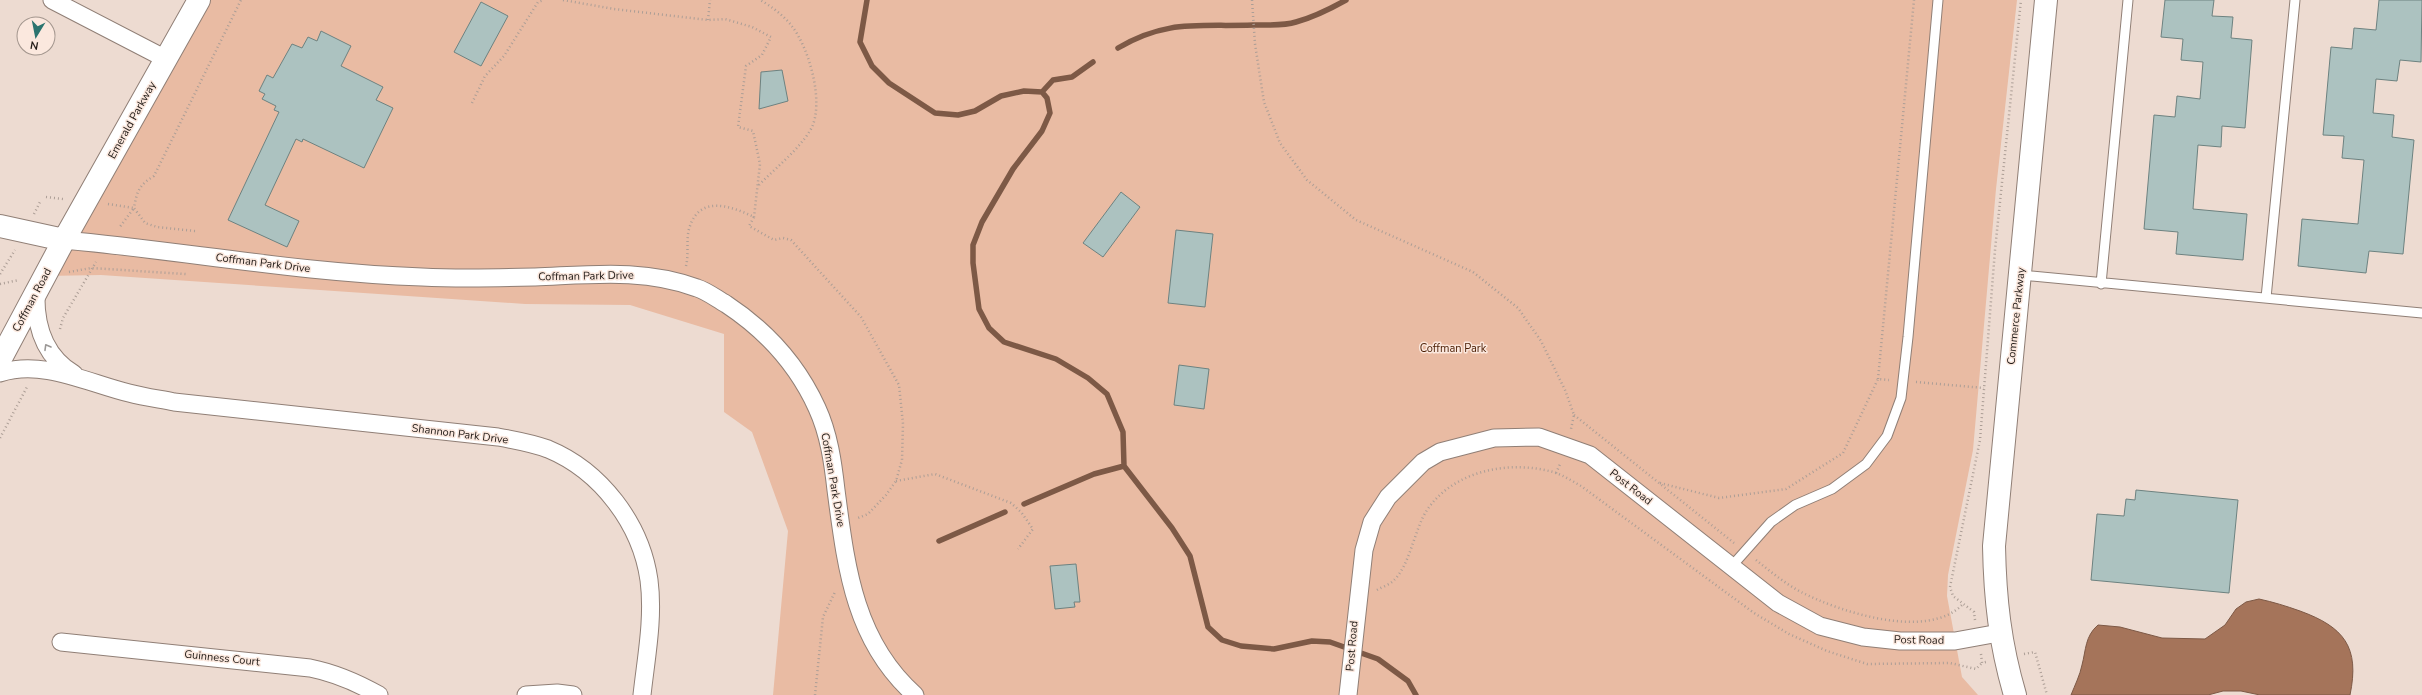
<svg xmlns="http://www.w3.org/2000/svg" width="2422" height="695" font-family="'Nunito Sans',sans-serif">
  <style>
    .green { fill: #e9bba3 }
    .water { fill: #a5745a; stroke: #7d5946 }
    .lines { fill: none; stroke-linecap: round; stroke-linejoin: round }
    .stream { stroke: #7d5946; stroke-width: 5.5 }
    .building { fill: #acc2c0; stroke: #6d8280 }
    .service-casing { stroke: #907f76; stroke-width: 11 }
    .minor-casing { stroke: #907f76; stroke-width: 19 }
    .tertiary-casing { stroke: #907f76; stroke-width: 24 }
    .secondary-casing { stroke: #907f76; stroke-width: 24 }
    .path { stroke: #ac9e96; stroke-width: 2.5; stroke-dasharray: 1 3; stroke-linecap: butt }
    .service { stroke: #fff; stroke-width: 9 }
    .minor { stroke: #fff; stroke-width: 17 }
    .tertiary { stroke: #fff; stroke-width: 22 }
    .secondary { stroke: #fff; stroke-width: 22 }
    .oneway { stroke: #9b9896 }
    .labels { text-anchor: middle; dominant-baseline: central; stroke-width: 3; stroke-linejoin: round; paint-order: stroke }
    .street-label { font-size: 11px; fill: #201a16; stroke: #fbe8de }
    .park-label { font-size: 11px; fill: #491b00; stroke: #fbe8de }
  </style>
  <rect width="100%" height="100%" fill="#eddbd1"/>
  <path class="green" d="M199,0H2017L1996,189L1973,450L1948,575L1947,596L1962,677L1978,695H773L788,531L752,432L724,412V334L630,305L525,304L101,275L45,276Z"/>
  <path class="water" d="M2259,599C2273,602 2286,606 2300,611C2344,627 2360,647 2350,695H2260L2241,691H2223L2208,695H2071C2075,685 2080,675 2082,665C2086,650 2085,636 2098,625L2120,627L2162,638L2205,639L2225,625L2236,609L2246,602Z"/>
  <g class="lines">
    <path class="stream" d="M867,0L860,42L872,66L889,83L935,113L958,115L975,111L1001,96L1024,91L1042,92L1047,98L1050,113L1042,131L1013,169L982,222L973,245V263L979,309L989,328L1004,342L1056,359L1088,378L1107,394L1123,432L1124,466L1172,528L1190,556L1208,627L1222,640L1241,646L1274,649L1312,641L1330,642L1378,659L1408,681L1416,695
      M1118,48C1167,19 1199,27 1253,25C1267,25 1283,26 1296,22C1314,17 1330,9 1346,0
      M1042,92L1053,80L1072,77L1093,62
      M1024,504L1094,474L1124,466
      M939,541L1005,512"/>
  </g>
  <path class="building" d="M2165,0H2214L2212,16L2233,17L2231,38L2252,40L2245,128L2222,126L2221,147L2198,145L2193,209L2247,214L2243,260L2176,254L2178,232L2144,229L2154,115L2175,117L2177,96L2200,99L2203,62L2181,60L2183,39L2161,37Z
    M2379,0H2422L2421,62L2400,60L2397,81L2376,79L2373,113L2394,115L2392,137L2414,140L2403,254L2369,251L2366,273L2298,266L2302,219L2358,224L2364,160L2342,158L2344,136L2323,135L2331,47L2352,49L2354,28L2376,30Z
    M481,2L508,16L481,66L454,52Z
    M321,31L351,46L341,66L383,87L376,100L393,108L364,168L303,139L302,142L296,139L265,205L299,221L287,247L228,220L279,112L274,110L276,106L262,99L265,94L259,91L267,75L273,78L292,44L302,48L308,37L317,41Z
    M782,70L788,101L759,109L761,72Z
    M1121,192L1140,207L1103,257L1083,243Z
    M1176,230L1213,234L1205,307L1168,303Z
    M1179,365L1209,369L1204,409L1174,405Z
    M2136,490L2238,500L2229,593L2091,580L2097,514L2124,516L2126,499L2135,500Z
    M1076,564L1080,602H1074L1075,607L1055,609L1050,566Z"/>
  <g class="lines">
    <defs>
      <path id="service" d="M2021,275L2422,313
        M2101,284L2128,0
        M2266,298L2295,0
        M1731,567L1771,522L1795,505L1832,489L1866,464L1887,436L1901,398L1908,337L1938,0"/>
      <path id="minor" d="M52,0L166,59
        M64,240C184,251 302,273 422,277C460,279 497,278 535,277C589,275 644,268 697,288C707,291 717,299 726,304C767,331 797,364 817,408C829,434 833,463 836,490C846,566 854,641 915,695
        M36,293C35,326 44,356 74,374
        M0,373C42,359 88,383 129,393C144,397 159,399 174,402L498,437C515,440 532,443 548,449C601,471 641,524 649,580C654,618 646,658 642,695
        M61,642L310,668C335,673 356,682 379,695
        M526,695L557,693L573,695
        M1348,695L1364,550L1372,522L1388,497L1423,462L1440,452L1494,438L1539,437L1590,455L1778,603L1820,626L1863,637L1900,641H1955L1999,633"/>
      <path id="tertiary" d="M2015,695C2000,644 1995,599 1994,546L2046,0"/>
      <path id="secondary" d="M0,226L64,240
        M0,360L64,240L199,0"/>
    </defs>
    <use href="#service" class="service-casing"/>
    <use href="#minor" class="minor-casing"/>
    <use href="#tertiary" class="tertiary-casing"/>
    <use href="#secondary" class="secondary-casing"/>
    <path class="path" d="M563,0L614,9L708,20L725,19L752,27L771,37L762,55L746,66L738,127L753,131L760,164L754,217
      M1252,0L1255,44L1264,102L1280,143L1307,180L1356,220L1473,272L1518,308L1541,341L1565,390L1574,415L1571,429
      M708,20L710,0
      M472,103L485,76L504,56L538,2L544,0
      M759,185C776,167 798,151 811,129C825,103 809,47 791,25C783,15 771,6 760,0
      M46,197L63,199
      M108,204L134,208L119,228
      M34,214L41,200
      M195,231L157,227L145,223L134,208C137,191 139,185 154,176L241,0
      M686,266C689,254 686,240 689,229C699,194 731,206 754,217L749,226L774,240L783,238L791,240L861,317L899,385L903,424L902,460L896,481L886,495L868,514L858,518
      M69,272L91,268L186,274
      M0,274L15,250
      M0,284L19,280
      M60,329L63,318L96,262
      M1878,379L1914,0
      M1916,382L1984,388
      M1574,415L1734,543
      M0,438L27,387
      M1556,473L1561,462
      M896,481L935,474L1011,503L1021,512L1033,529L1018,549
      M1660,483L1719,498L1786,489L1843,453L1878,379L1889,380
      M1756,560C1770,571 1784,583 1801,592C1840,612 1928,641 1963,604
      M1377,590C1382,587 1389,585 1393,581C1410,566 1414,530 1427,510C1454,470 1510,460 1553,472C1563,475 1572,481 1581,486L1754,613L1789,634L1827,651L1867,664L1950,663L1976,669L1982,663
      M1975,620L1974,612L1953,596L1950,587L1980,440L1995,250L2021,0
      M1981,654L1982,663L1986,662
      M2024,654L2035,652L2047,695
      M815,695L823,617L835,592"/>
    <use href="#service" class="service"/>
    <use href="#minor" class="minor"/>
    <use href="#tertiary" class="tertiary"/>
    <use href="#secondary" class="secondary"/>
  </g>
  <defs><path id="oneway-chevron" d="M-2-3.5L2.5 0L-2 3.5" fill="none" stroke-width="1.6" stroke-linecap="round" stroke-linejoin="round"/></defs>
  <use class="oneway" href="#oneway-chevron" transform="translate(47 347) rotate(-120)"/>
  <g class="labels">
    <g class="street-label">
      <text transform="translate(132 120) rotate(-61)">Emerald Parkway</text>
      <text transform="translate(263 263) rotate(7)">Coffman Park Drive</text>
      <text transform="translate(586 276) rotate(-1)">Coffman Park Drive</text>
      <text transform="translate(32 300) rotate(-62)">Coffman Road</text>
      <text transform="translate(2016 316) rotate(-84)">Commerce Parkway</text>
      <text transform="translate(460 434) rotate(7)">Shannon Park Drive</text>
      <text transform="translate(833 480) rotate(80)">Coffman Park Drive</text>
      <text transform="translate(1631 487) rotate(38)">Post Road</text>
      <text transform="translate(1919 640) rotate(1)">Post Road</text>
      <text transform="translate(1352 646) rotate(-85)">Post Road</text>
      <text transform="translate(222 658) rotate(6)">Guinness Court</text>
    </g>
    <g class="park-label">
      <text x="1453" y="348">Coffman Park</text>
    </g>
  </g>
  <g transform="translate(36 36) rotate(190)"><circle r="19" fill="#fbe8de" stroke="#a3968e"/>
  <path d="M0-3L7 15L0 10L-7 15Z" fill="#2b746f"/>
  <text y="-6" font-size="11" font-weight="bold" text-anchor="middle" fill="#201a16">N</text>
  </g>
</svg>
